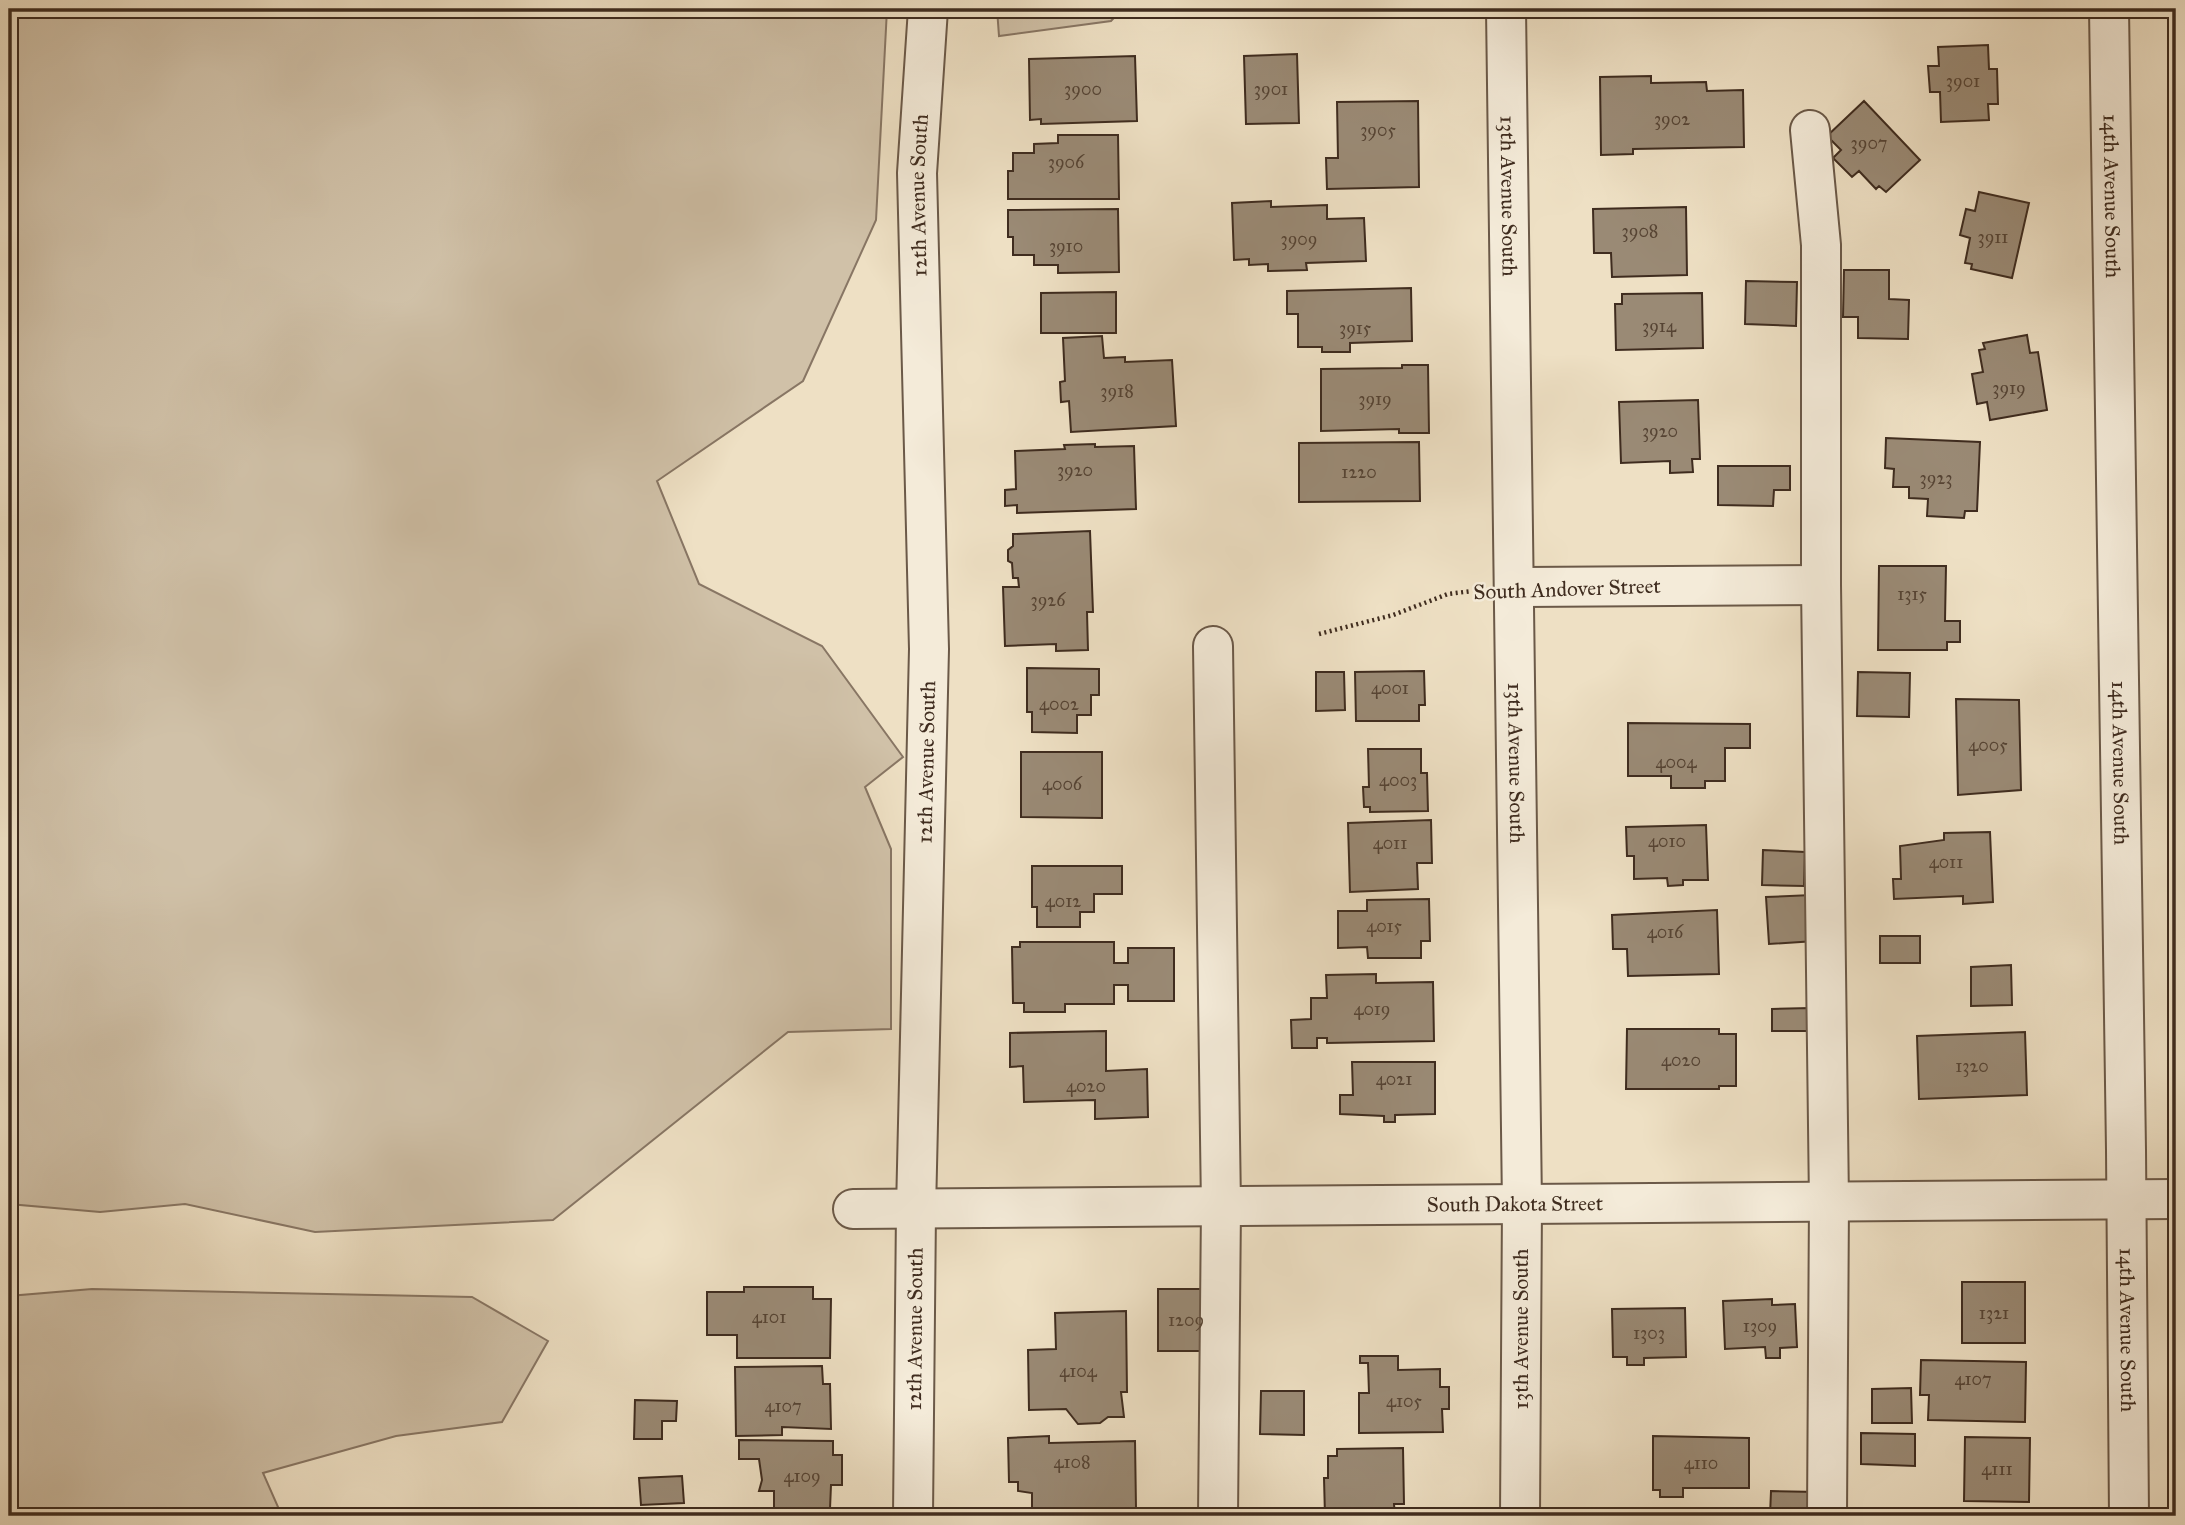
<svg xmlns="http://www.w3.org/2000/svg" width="2185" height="1525" font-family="'IM FELL Great Primer',serif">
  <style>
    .green { fill: #d0c1a8; stroke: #887664; stroke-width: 2 }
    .building { fill: #9a8a75; stroke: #3f2c1f; stroke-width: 2 }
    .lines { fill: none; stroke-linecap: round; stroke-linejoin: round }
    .minor-casing { stroke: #6b5948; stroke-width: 42 }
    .path { stroke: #3f2c1f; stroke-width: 4.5; stroke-dasharray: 2 3.5; stroke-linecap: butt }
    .minor { stroke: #f4ebd9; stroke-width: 38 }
    .labels { text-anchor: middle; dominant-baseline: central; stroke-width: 5; stroke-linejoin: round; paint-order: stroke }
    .number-label { font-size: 18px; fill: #564434 }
    .street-label { font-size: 21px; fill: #3f2c1f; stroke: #f4ebd9 }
  </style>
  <rect width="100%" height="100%" fill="#eee0c4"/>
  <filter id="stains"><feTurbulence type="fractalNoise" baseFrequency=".00286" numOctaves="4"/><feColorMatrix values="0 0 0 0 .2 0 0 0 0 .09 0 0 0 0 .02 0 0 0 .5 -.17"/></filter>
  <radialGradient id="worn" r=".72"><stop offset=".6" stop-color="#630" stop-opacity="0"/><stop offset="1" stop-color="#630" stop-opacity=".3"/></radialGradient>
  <path class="green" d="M9,9H887L876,220L803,381L657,481L699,584L822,646L903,757L865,787L891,849V1029L788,1032L553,1220L315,1232L185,1204L100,1212L9,1204Z
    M997,9H1122L1111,21L999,36Z
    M92,1289L472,1297L548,1341L502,1422L396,1436L263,1473L282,1516H9V1296Z"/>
  <path class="building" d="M1988,45L1989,69H1997L1998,104H1988L1989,120L1941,122L1940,92H1930L1928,66H1939L1938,47Z
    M1297,54L1299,123L1246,124L1244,56Z
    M1135,56L1137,121L1041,124V119L1030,120L1029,59Z
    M1651,76V83L1706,82L1707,91L1743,90L1744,147L1633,149V154L1601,155L1600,77Z
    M1418,101L1419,187L1327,189L1326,158H1338L1337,102Z
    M1864,101L1920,160L1886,192L1879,186L1876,189L1859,171L1852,177L1833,158L1841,150L1827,136Z
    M1058,135H1118L1119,199H1008V171H1013V153H1034V144L1058,143Z
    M1979,192L2029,203L2012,278L1971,269L1972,264L1965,263L1970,238L1960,235L1966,209L1975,211Z
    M1271,201V207L1327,205V219L1364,218L1366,261L1306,263L1307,270L1268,271V264L1249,265V259L1234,260L1232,203Z
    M1686,207L1687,275L1612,277L1611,253H1594L1593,209Z
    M1118,209L1119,272L1058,273V265H1034V255H1013V237H1008V210Z
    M1844,270H1889V299L1909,300L1908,339L1858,338V317H1843Z
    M1746,281L1797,282L1796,326L1745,324Z
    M1411,288L1412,341L1350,343V352H1322V347H1298V314H1287V291Z
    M1116,292V333H1041V293Z
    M1702,293L1703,348L1616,350L1615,304H1622V294Z
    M2027,335L2030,353L2038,352L2047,410L1990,420L1987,402L1977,404L1972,374L1983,372L1979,350L1985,349L1983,343Z
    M1102,336L1104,358L1125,357V362L1172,360L1176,426L1071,432L1069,401L1061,402L1060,382L1065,381L1063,338Z
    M1402,365H1428L1429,433H1399V429L1321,431V369L1402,368Z
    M1698,400L1700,459H1692L1693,472L1670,473V461L1621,463L1619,402Z
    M1886,438L1980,442L1977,511H1965L1964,518L1927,516L1928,499L1909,498V487H1893L1894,469L1885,468Z
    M1419,442L1420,501L1299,502V443Z
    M1095,444V447L1134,446L1136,509L1017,513V505L1005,506V490L1016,489L1015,451L1065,449L1064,445Z
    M1718,466H1790V490H1774L1773,506L1718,505Z
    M1090,531L1093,612H1087L1088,650L1056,651V644L1005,646L1003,587H1019L1018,578H1013L1012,563L1008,561V550L1013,546V534Z
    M1879,566H1946L1945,621H1960V642H1947V650H1878Z
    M1027,668L1099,669V695H1091V715H1077V733L1032,732V712H1027Z
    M1424,671L1425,705H1419V721H1356L1355,672Z
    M1316,672H1344L1345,710L1316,711Z
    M1858,672L1910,673L1909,717L1857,716Z
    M1956,699L2019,700L2021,790L1958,795Z
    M1628,723L1750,724V748H1725V781H1705V788H1671V776H1628Z
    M1368,749H1421V773H1427L1428,811L1370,812V807H1364L1363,787H1369Z
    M1021,752H1102V818L1021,817Z
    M1431,820L1432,863H1417L1418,889L1350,892L1348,823Z
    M1706,825L1708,880H1683V885L1668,886L1667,878L1634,879V856H1627L1626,827Z
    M1990,832L1993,902L1963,904V896L1894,899L1893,879H1901L1900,846L1944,840V833Z
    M1763,850L1805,852L1804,886L1762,885Z
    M1032,866H1122V894H1094V912H1080V927H1037V907H1032Z
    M1812,895L1815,941L1769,944L1766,897Z
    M1429,899L1430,941H1421V958H1368L1367,947L1338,948V911H1367V900Z
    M1717,910L1719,974L1628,976L1627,949H1613L1612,915Z
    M1880,936H1920V963H1880Z
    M1020,942H1114V963H1128V948H1174V1001H1128V985H1114V1004H1065V1012H1024V1003H1013L1012,947H1020Z
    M2011,965L2012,1005L1971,1006V967Z
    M1376,974V983L1433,982L1434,1041L1327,1043V1038H1317V1048H1292L1291,1020L1311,1019V998H1327L1326,975Z
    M1810,1008V1031H1772V1009Z
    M1627,1029H1719V1034H1736V1086H1719V1089H1626Z
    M1106,1031V1071L1147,1069L1148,1117L1095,1119V1100L1024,1102L1023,1066L1010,1067V1033Z
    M2025,1032L2027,1095L1919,1099L1917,1036Z
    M1352,1062H1435V1114L1395,1115V1122H1384V1116L1340,1114V1095H1353Z
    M1962,1282H2025V1343H1962Z
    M744,1287H813V1299H831L830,1358H737V1335H707V1292H744Z
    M1158,1289H1213V1351H1158Z
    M1772,1299V1305L1795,1304L1797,1347L1780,1348V1358H1766L1765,1347L1725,1349L1723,1301Z
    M1685,1308L1686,1357L1644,1358V1365H1627V1357H1613L1612,1309Z
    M1126,1311L1127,1392H1121L1124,1417H1108L1100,1423L1078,1424L1066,1409L1029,1410L1028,1350L1056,1349L1055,1313Z
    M1360,1356H1398V1370L1440,1369V1387H1449V1409H1442L1443,1432L1359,1433V1393H1369L1368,1363H1360Z
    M1921,1360L2026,1362L2025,1422L1928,1420L1929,1395H1920Z
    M822,1366L823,1384H830L831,1429L782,1427V1435L736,1436L735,1367Z
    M1911,1388L1912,1423H1872V1389Z
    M1261,1391H1304V1435L1260,1434Z
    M635,1400L677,1401L676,1421H662V1439H634Z
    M1861,1433L1915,1434V1466L1861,1464Z
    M1049,1436V1443L1135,1441L1136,1508L1032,1510V1493L1018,1491V1482H1009L1008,1438Z
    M1653,1436L1749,1438V1488H1683V1497H1660V1490H1653Z
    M1965,1437L2030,1438L2029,1502L1964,1501Z
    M739,1440L833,1441V1455H842V1485H831L830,1509L774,1508V1491H759L762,1480L759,1459H739Z
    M1403,1448L1404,1504H1394L1395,1516H1325L1324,1478H1328V1456H1337V1449Z
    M682,1476L684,1503L641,1505L639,1478Z
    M1771,1491L1818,1492L1817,1516H1770Z"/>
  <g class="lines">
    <defs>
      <g id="minor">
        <path id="s1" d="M1506,9L1522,1204L1520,1516"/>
        <path id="s2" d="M2109,9L2126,1150L2129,1516"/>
        <path d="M1810,130L1821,245V585L1829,1202L1827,1516"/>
        <path d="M1516,587L1821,585"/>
        <path d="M1213,646L1221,1207L1218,1516"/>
        <path id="s3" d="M853,1209L2176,1199"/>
        <path id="s4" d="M913,1516L916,1210L929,649L917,173L928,9"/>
      </g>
    </defs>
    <use href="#minor" class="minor-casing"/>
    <path class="path" d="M1319,634L1393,615L1448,594L1472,591"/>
    <use href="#minor" class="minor"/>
  </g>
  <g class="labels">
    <g class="number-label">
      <text x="1963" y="81">3901</text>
      <text x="1083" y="89">3900</text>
      <text x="1271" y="89">3901</text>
      <text x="1672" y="119">3902</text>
      <text x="1378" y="130">3905</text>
      <text x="1869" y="143">3907</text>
      <text x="1066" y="162">3906</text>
      <text x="1640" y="231">3908</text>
      <text x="1993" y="237">3911</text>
      <text x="1299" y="239">3909</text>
      <text x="1066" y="246">3910</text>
      <text x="1659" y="326">3914</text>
      <text x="1355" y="328">3915</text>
      <text x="2009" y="388">3919</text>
      <text x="1117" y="391">3918</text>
      <text x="1375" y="399">3919</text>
      <text x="1660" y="431">3920</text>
      <text x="1075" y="470">3920</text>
      <text x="1359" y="472">1220</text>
      <text x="1936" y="478">3923</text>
      <text x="1912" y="594">1315</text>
      <text x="1048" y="600">3926</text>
      <text x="1390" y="688">4001</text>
      <text x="1059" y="704">4002</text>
      <text x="1988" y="745">4005</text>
      <text x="1676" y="762">4004</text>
      <text x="1398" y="780">4003</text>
      <text x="1062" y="784">4006</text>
      <text x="1667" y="841">4010</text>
      <text x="1390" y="843">4011</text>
      <text x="1946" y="862">4011</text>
      <text x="1063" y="901">4012</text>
      <text x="1384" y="926">4015</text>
      <text x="1665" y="932">4016</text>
      <text x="1372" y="1009">4019</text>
      <text x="1681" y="1060">4020</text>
      <text x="1972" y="1066">1320</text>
      <text x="1394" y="1079">4021</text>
      <text x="1086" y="1086">4020</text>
      <text x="1994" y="1313">1321</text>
      <text x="769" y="1317">4101</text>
      <text x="1186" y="1320">1209</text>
      <text x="1760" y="1326">1309</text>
      <text x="1649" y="1333">1303</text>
      <text x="1078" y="1371">4104</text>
      <text x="1973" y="1379">4107</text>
      <text x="1404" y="1401">4105</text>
      <text x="783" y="1406">4107</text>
      <text x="1072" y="1462">4108</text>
      <text x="1701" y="1463">4110</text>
      <text x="1997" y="1469">4111</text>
      <text x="802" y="1476">4109</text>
    </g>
    <g class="street-label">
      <text stroke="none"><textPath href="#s4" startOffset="1321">12th Avenue South</textPath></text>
      <text stroke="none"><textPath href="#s1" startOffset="187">13th Avenue South</textPath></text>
      <text stroke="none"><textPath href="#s2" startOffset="187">14th Avenue South</textPath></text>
      <text transform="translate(1567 589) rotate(-2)">South Andover Street</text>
      <text stroke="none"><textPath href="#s4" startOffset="754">12th Avenue South</textPath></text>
      <text stroke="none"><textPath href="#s1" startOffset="754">13th Avenue South</textPath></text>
      <text stroke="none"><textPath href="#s2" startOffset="754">14th Avenue South</textPath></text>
      <text stroke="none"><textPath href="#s3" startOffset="662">South Dakota Street</textPath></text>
      <text stroke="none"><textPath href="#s4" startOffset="187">12th Avenue South</textPath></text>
      <text transform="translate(1521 1329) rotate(-90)">13th Avenue South</text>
      <text stroke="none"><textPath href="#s2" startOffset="1321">14th Avenue South</textPath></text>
    </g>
  </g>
  <rect width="2185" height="1525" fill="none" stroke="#eee0c4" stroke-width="35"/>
  <rect x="10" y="10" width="2164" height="1504" fill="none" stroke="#3f2c1f" stroke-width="3.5"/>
  <rect x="18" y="18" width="2150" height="1490" fill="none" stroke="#3f2c1f" stroke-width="2"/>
  <rect width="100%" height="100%" filter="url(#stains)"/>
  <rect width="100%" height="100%" fill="url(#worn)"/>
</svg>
